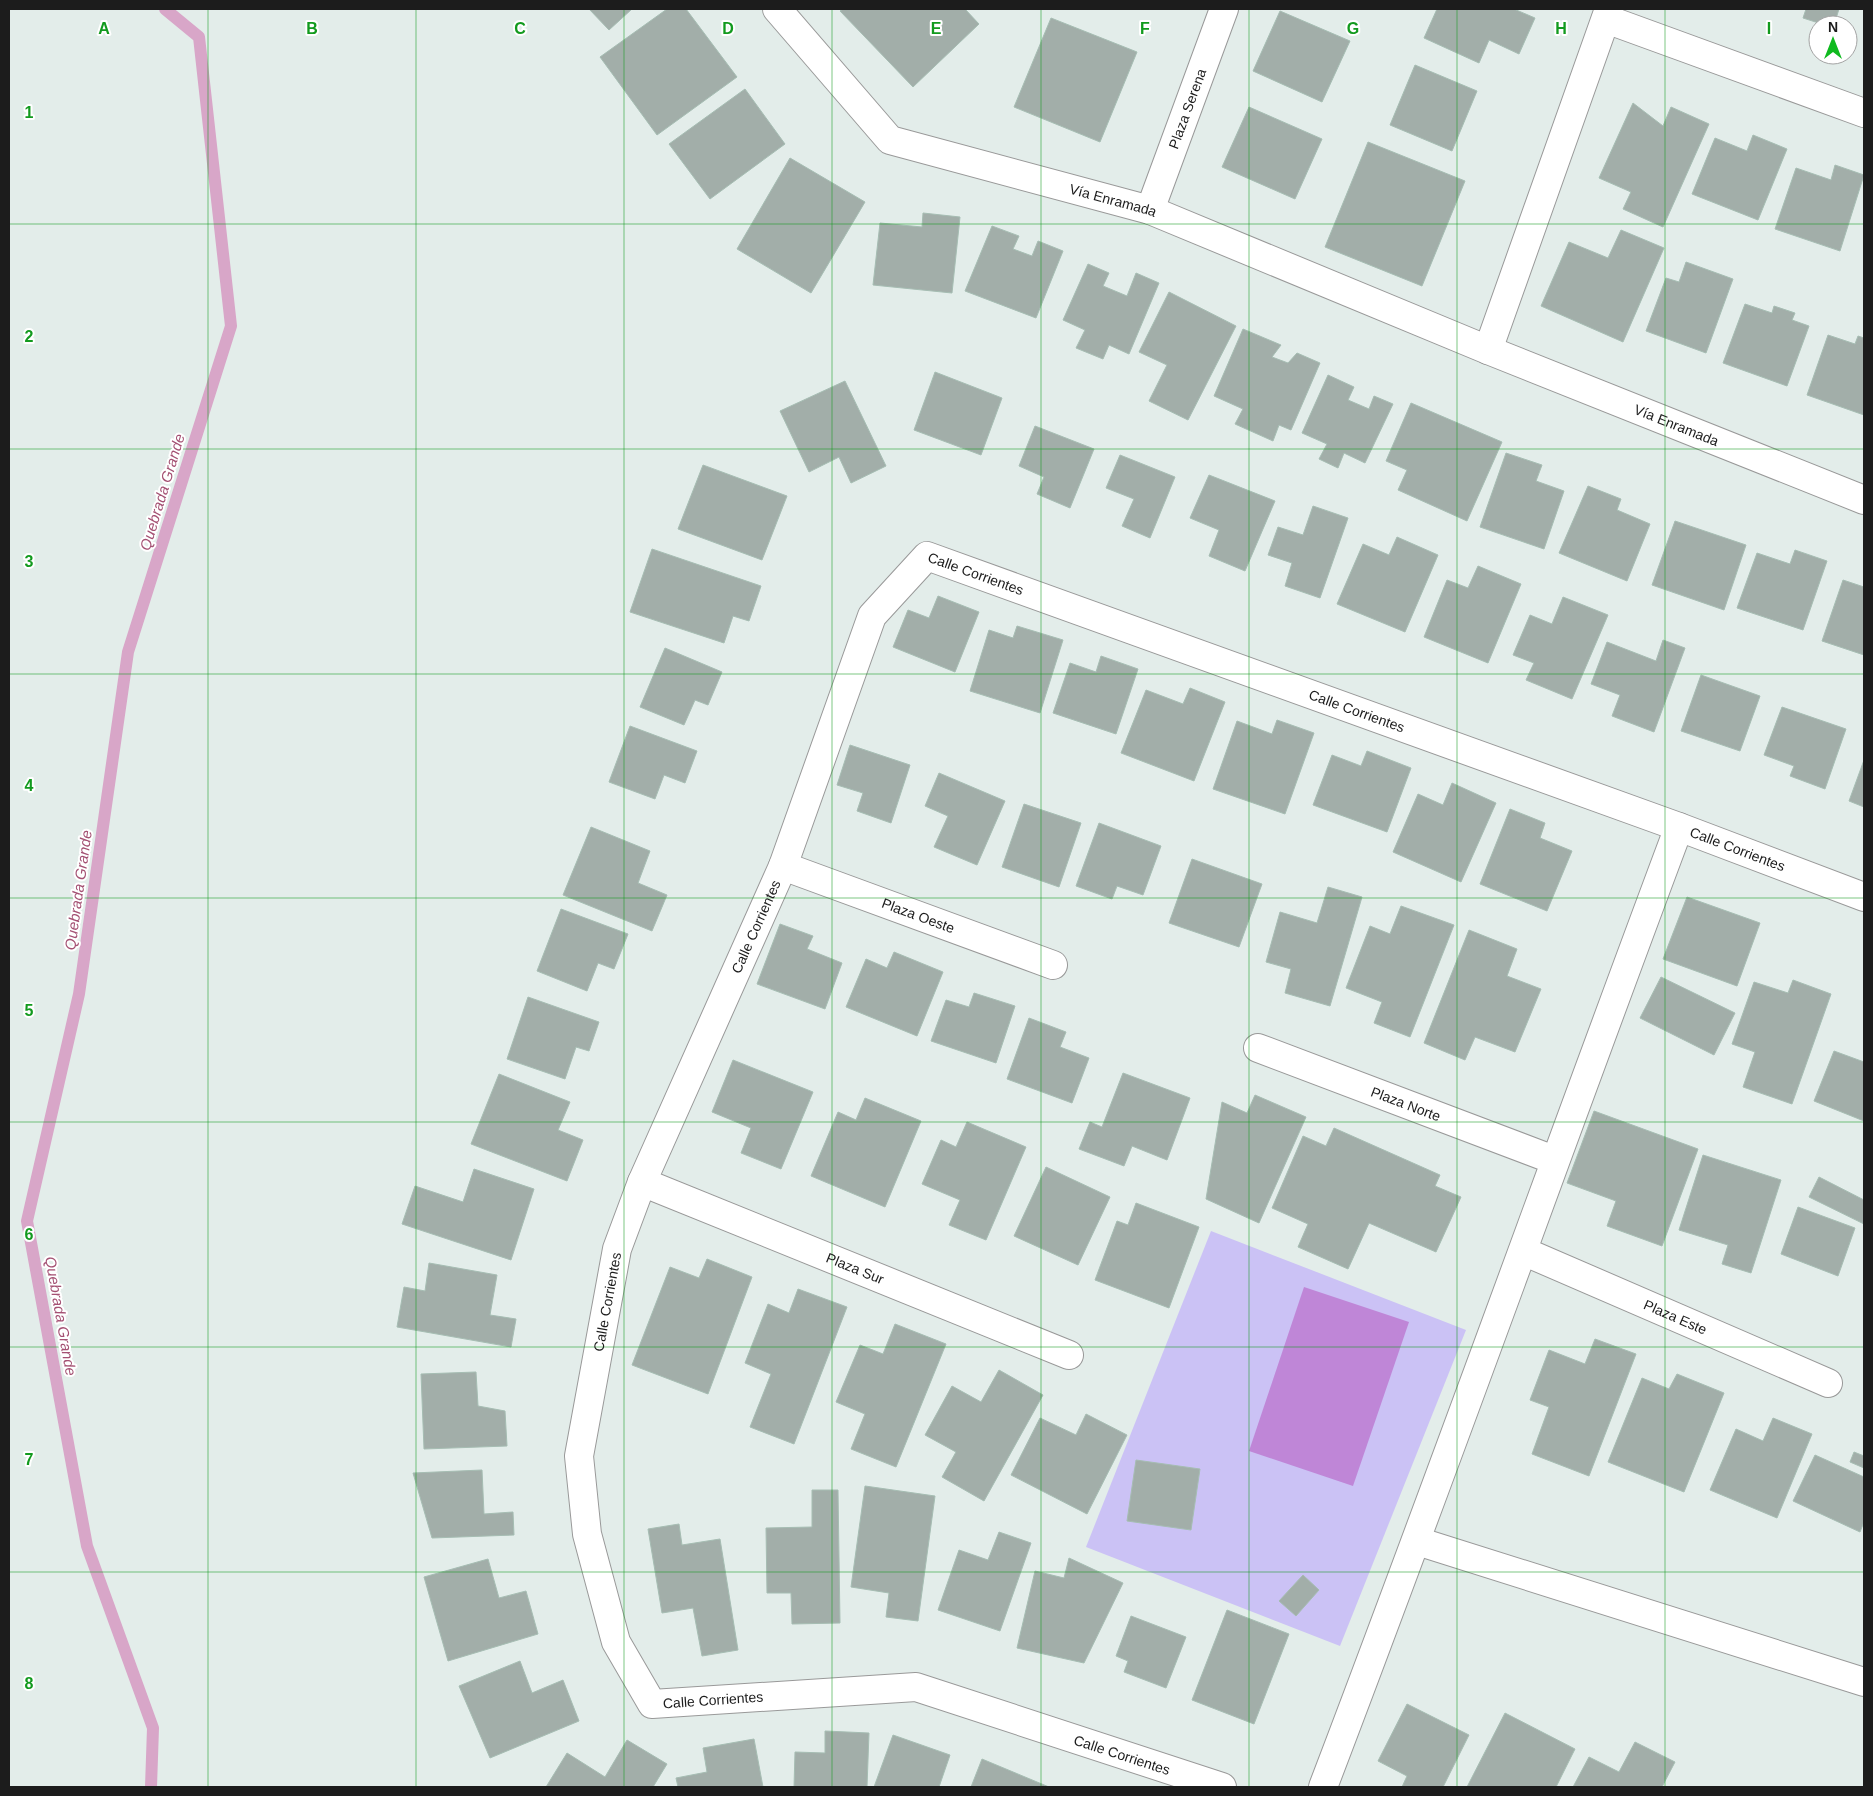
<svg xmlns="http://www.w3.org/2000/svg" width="1873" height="1796" font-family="Arial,sans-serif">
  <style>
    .park { fill: #cbc2f5 }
    .pitch { fill: #bf86d7 }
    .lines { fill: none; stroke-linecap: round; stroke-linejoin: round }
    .stream { stroke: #d8a6c8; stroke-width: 12 }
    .building { fill: #a2aea9; stroke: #a6bdb3 }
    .minor-casing { stroke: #999; stroke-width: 30 }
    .minor { stroke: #fff; stroke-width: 28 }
    .grid { fill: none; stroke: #129a1e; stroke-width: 1; stroke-opacity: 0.55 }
    .labels { text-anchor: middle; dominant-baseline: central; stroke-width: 4; stroke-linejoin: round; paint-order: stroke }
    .street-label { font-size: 14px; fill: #1c1c1c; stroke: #fff }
    .water-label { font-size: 15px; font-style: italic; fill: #a45173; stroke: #fff }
    .grid-label { font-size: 16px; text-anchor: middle; font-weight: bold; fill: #129a1e; stroke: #fff; stroke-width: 4; stroke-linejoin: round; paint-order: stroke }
  </style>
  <rect width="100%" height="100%" fill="#e3edea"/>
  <path class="park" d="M1211,1231L1466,1330L1340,1646L1086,1547Z"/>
  <path class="pitch" d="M1304,1287L1409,1322L1353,1486L1249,1451Z"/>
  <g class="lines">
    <path class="stream" d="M151,1787L153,1728L87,1546L27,1221L79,994L128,652L231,326L199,37L165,9"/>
  </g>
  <path class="building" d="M589,9H632L609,30Z
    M667,9H686L737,77L657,135L600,57Z
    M843,9H965L979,24L913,87L840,11Z
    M1437,9H1514L1535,18L1519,54L1489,40L1479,63L1424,38Z
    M1806,9H1839L1834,25H1825L1803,18Z
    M1280,11L1350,41L1322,102L1253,71Z
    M1051,18L1137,52L1100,142L1014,107Z
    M1415,65L1477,91L1452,151L1390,125Z
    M745,89L785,144L710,199L669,144Z
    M1633,103L1663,126L1671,107L1709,124L1663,227L1623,209L1631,192L1599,178Z
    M1249,107L1322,139L1295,199L1222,167Z
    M1753,135L1787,149L1758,220L1692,194L1715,138L1747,151Z
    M1368,142L1465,181L1422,286L1325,247Z
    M790,158L865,202L811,293L737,249Z
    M1835,165L1864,175L1840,251L1775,229L1796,168L1831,180Z
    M923,213L960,217L952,293L873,285L880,223L922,227Z
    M992,226L1019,236L1013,249L1032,256L1038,241L1063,251L1036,318L965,291Z
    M1621,230L1664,248L1623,342L1541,306L1569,242L1608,258Z
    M1686,262L1733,279L1706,353L1646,331L1666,278L1679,282Z
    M1088,264L1109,273L1103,286L1127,296L1136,273L1159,283L1129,354L1109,345L1103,359L1076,348L1085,330L1063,320Z
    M1169,292L1236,326L1188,420L1149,401L1167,365L1139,352Z
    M1745,304L1772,313L1774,306L1795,313L1792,320L1809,326L1787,386L1723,363Z
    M1243,329L1281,345L1272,357L1288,363L1297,353L1320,363L1291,430L1279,425L1273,441L1235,424L1243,409L1214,396Z
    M1828,335L1855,344L1858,336L1864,338V415L1807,395Z
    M935,372L1002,398L981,455L914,430Z
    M1328,375L1354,387L1348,400L1369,409L1374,396L1393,404L1365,463L1344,453L1338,468L1319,459L1327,444L1302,433Z
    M845,381L886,466L851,483L839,457L809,472L780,411Z
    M1411,403L1502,442L1467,521L1398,490L1407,470L1386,461Z
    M1035,426L1094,449L1070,508L1037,494L1044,477L1019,466Z
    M1506,453L1542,465L1536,481L1564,491L1544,549L1480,527Z
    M1120,455L1175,477L1150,538L1122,526L1134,499L1106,488Z
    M703,465L787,496L762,560L678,529Z
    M1209,475L1275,501L1245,571L1209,556L1219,530L1190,518Z
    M1588,486L1621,499L1617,510L1650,524L1627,581L1559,553Z
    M1313,506L1348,518L1320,598L1285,586L1292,563L1268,555L1278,527L1303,535Z
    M1675,521L1746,545L1724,610L1652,585Z
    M1397,537L1438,555L1405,632L1337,604L1363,544L1389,555Z
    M652,549L761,586L749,621L733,616L724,643L630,612Z
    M1795,550L1827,561L1803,630L1737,608L1757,553L1790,564Z
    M1478,566L1521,584L1488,663L1424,637L1447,580L1468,588Z
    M1843,580L1864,587V655L1822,641Z
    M938,596L979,612L955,672L893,647L908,610L929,618Z
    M1563,597L1608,615L1572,699L1526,680L1534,663L1513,655L1530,615L1552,624Z
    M1017,626L1063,640L1040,713L970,691L989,630L1013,638Z
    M1663,640L1685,648L1654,732L1612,716L1620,695L1591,684L1607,642L1656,661Z
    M665,648L722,672L708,705L695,700L684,725L640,707Z
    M1101,656L1138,669L1116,734L1053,713L1070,663L1096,672Z
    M1701,675L1760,696L1740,751L1681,731Z
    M1190,688L1225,702L1194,781L1121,753L1146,690L1183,704Z
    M1782,707L1846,729L1825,789L1790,776L1794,766L1764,755Z
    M1277,720L1314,733L1285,814L1213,789L1237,721L1272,734Z
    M630,726L697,751L685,783L664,775L655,799L609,782Z
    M850,745L910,765L891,823L857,811L863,793L837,785Z
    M1367,751L1411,768L1387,832L1313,805L1332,755L1361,766Z
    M1864,760V807L1849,801Z
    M939,773L1005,801L977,865L934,847L948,816L925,806Z
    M1452,783L1496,803L1461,882L1393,852L1418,794L1443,805Z
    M1024,804L1081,823L1059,887L1002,867Z
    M1510,809L1545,823L1540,838L1572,851L1547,911L1480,884Z
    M1099,823L1161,846L1143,895L1117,886L1112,899L1076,886Z
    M591,827L650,851L638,883L667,895L652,931L563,895Z
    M1192,859L1262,884L1239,947L1169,923Z
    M1328,887L1362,897L1330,1006L1285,993L1291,969L1266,962L1280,912L1317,923Z
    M1687,897L1760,923L1737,986L1663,959Z
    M1401,906L1454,925L1410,1037L1374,1023L1382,1002L1346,988L1370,926L1390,934Z
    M561,909L628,934L614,969L598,963L587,991L537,971Z
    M780,924L813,936L807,949L842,963L825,1009L757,984Z
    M1469,930L1517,949L1507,976L1541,989L1515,1052L1475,1037L1465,1060L1424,1043Z
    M894,952L943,972L917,1036L846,1007L866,959L887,968Z
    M1661,977L1735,1013L1714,1055L1640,1018Z
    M1793,980L1831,994L1792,1104L1743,1087L1755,1052L1732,1044L1754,982L1788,993Z
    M974,993L1015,1006L996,1063L931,1041L946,1000L969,1007Z
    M528,997L599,1022L589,1051L576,1047L565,1079L507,1059Z
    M1029,1018L1066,1032L1060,1047L1089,1058L1072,1103L1007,1079Z
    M1834,1051L1864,1062V1121L1814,1101Z
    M733,1060L813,1092L781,1169L741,1153L751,1128L712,1112Z
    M1123,1073L1190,1098L1167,1160L1132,1146L1124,1166L1079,1149L1090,1122L1102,1127Z
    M499,1074L570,1102L558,1130L583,1140L567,1181L471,1144Z
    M1255,1095L1306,1117L1259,1223L1206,1199L1222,1102L1247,1113Z
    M865,1098L921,1121L885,1207L811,1176L838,1112L856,1120Z
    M1594,1111L1698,1149L1662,1246L1607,1226L1616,1201L1567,1183Z
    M967,1122L1026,1147L986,1240L949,1225L960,1200L922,1184L941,1140L956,1147Z
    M1334,1128L1440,1175L1435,1186L1461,1197L1436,1252L1369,1223L1348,1269L1298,1247L1308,1224L1272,1208L1303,1136L1326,1146Z
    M1703,1155L1781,1180L1751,1273L1722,1264L1728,1245L1679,1230Z
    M1046,1167L1110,1197L1078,1265L1014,1236Z
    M474,1169L534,1189L511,1260L402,1224L415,1186L463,1202Z
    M1819,1177L1864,1200V1224L1809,1197Z
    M1136,1203L1199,1227L1169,1308L1095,1280L1117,1221L1128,1225Z
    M1798,1207L1855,1228L1838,1276L1781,1254Z
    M707,1259L752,1277L708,1394L632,1365L670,1267L699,1278Z
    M429,1263L497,1275L490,1315L516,1319L511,1347L397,1327L404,1287L425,1291Z
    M798,1289L847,1307L794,1444L750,1427L771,1374L745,1363L768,1304L789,1313Z
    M895,1324L946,1344L896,1467L851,1449L865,1414L836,1402L860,1345L883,1354Z
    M1595,1339L1636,1354L1589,1476L1532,1454L1549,1407L1530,1400L1549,1350L1585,1364Z
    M999,1370L1043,1395L984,1501L942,1477L956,1452L925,1435L952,1386L981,1402Z
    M476,1372L478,1406L505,1411L507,1446L424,1449L421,1374Z
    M1677,1374L1724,1393L1684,1492L1608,1462L1642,1378L1669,1389Z
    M1086,1414L1127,1435L1087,1514L1011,1475L1040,1418L1076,1435Z
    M1773,1418L1812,1434L1777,1518L1710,1490L1736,1429L1763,1441Z
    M1854,1452L1864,1456V1468L1850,1462Z
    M1815,1455L1864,1477V1522L1860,1532L1793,1501Z
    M1136,1460L1200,1469L1191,1530L1127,1521Z
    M482,1470L484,1514L513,1512L514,1535L432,1538L413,1473Z
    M865,1486L935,1496L918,1621L886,1617L889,1593L851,1587Z
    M812,1490H838L840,1623L792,1624L791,1593H767L766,1528L812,1527Z
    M679,1524L682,1545L720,1539L738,1650L702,1656L693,1608L662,1613L648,1529Z
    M999,1532L1031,1543L1000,1631L938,1610L959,1550L988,1560Z
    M1069,1558L1123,1583L1084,1663L1017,1648L1035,1571L1064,1578Z
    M488,1559L499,1598L526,1591L538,1634L448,1661L424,1577Z
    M1303,1575L1319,1590L1296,1616L1279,1601Z
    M1227,1610L1289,1634L1254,1724L1192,1700Z
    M1131,1616L1186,1637L1166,1688L1124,1672L1128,1661L1116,1656Z
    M520,1661L532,1693L563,1680L579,1721L490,1758L459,1686Z
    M1407,1704L1469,1735L1443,1787H1402L1407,1776L1378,1761Z
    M1505,1713L1575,1749L1556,1787H1467Z
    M825,1731L869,1733L867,1787H794L795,1752L825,1753Z
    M893,1735L950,1755L939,1787H874Z
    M754,1739L763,1787H678L676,1778L707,1772L703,1748Z
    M627,1740L667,1764L653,1787H546L567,1753L605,1777Z
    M1635,1742L1675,1762L1662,1787H1573L1589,1757L1619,1772Z
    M982,1759L1049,1787H971Z"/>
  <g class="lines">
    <defs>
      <g id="minor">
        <path id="s1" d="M777,9L890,140L1150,210L1488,350L1864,500"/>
        <path d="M1606,19L1864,113"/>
        <path id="s2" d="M1150,210L1224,9"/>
        <path d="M1488,350L1609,9"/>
        <path id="s3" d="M783,866L1053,965"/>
        <path id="s4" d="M1258,1048L1554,1160"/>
        <path id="s5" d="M642,1182L1069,1355"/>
        <path id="s6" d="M1523,1251L1828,1383"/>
        <path d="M1417,1541L1864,1682"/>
        <path id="s7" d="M1222,1787L916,1687L652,1704L616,1642L587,1534L579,1456L617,1249L642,1182L783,866L872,616L927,556L1679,827L1864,897"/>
        <path d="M1323,1787C1445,1468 1559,1147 1679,827"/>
      </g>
    </defs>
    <use href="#minor" class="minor-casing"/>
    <use href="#minor" class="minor"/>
  </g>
  <path class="grid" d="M208,9V1787M416,9V1787M624,9V1787M832,9V1787M1041,9V1787M1249,9V1787M1457,9V1787M1665,9V1787M9,224H1864M9,449H1864M9,674H1864M9,898H1864M9,1122H1864M9,1347H1864M9,1572H1864"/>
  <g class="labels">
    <g class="street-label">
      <text stroke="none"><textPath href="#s2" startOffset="108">Plaza Serena</textPath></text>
      <text stroke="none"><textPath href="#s1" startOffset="404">Vía Enramada</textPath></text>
      <text stroke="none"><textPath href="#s1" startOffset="1011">Vía Enramada</textPath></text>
      <text stroke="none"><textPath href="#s7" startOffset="1875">Calle Corrientes</textPath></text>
      <text stroke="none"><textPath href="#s7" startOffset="2280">Calle Corrientes</textPath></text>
      <text stroke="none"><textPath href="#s7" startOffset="2685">Calle Corrientes</textPath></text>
      <text stroke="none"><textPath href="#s3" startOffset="144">Plaza Oeste</textPath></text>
      <text stroke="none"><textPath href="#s7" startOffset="1410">Calle Corrientes</textPath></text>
      <text stroke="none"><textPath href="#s4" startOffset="158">Plaza Norte</textPath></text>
      <text stroke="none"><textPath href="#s5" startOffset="230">Plaza Sur</textPath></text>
      <text stroke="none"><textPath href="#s7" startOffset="1005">Calle Corrientes</textPath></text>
      <text stroke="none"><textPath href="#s6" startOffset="166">Plaza Este</textPath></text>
      <text transform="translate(713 1700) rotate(-4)">Calle Corrientes</text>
      <text transform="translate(1122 1755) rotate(18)">Calle Corrientes</text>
    </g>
    <g class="water-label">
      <text transform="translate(162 492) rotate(-73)">Quebrada Grande</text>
      <text transform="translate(78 890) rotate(-82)">Quebrada Grande</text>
      <text transform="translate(61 1316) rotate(80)">Quebrada Grande</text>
    </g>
  </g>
  <g class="grid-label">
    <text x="104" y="34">A</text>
    <text x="312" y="34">B</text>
    <text x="520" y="34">C</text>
    <text x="728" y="34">D</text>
    <text x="936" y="34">E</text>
    <text x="1145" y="34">F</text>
    <text x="1353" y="34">G</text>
    <text x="1561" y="34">H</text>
    <text x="1769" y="34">I</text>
    <text x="29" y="118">1</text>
    <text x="29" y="342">2</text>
    <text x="29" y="567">3</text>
    <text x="29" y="791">4</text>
    <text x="29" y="1016">5</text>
    <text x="29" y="1240">6</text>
    <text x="29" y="1465">7</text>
    <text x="29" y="1689">8</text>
  </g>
  <rect width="1873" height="1796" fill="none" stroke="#1c1c1c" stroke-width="20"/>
  <g transform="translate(1833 40)"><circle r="24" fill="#ffffff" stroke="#a4a4a4"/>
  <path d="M0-4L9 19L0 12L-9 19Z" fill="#0fba1f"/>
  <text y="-8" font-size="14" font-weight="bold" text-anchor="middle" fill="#1c1c1c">N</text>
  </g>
</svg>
